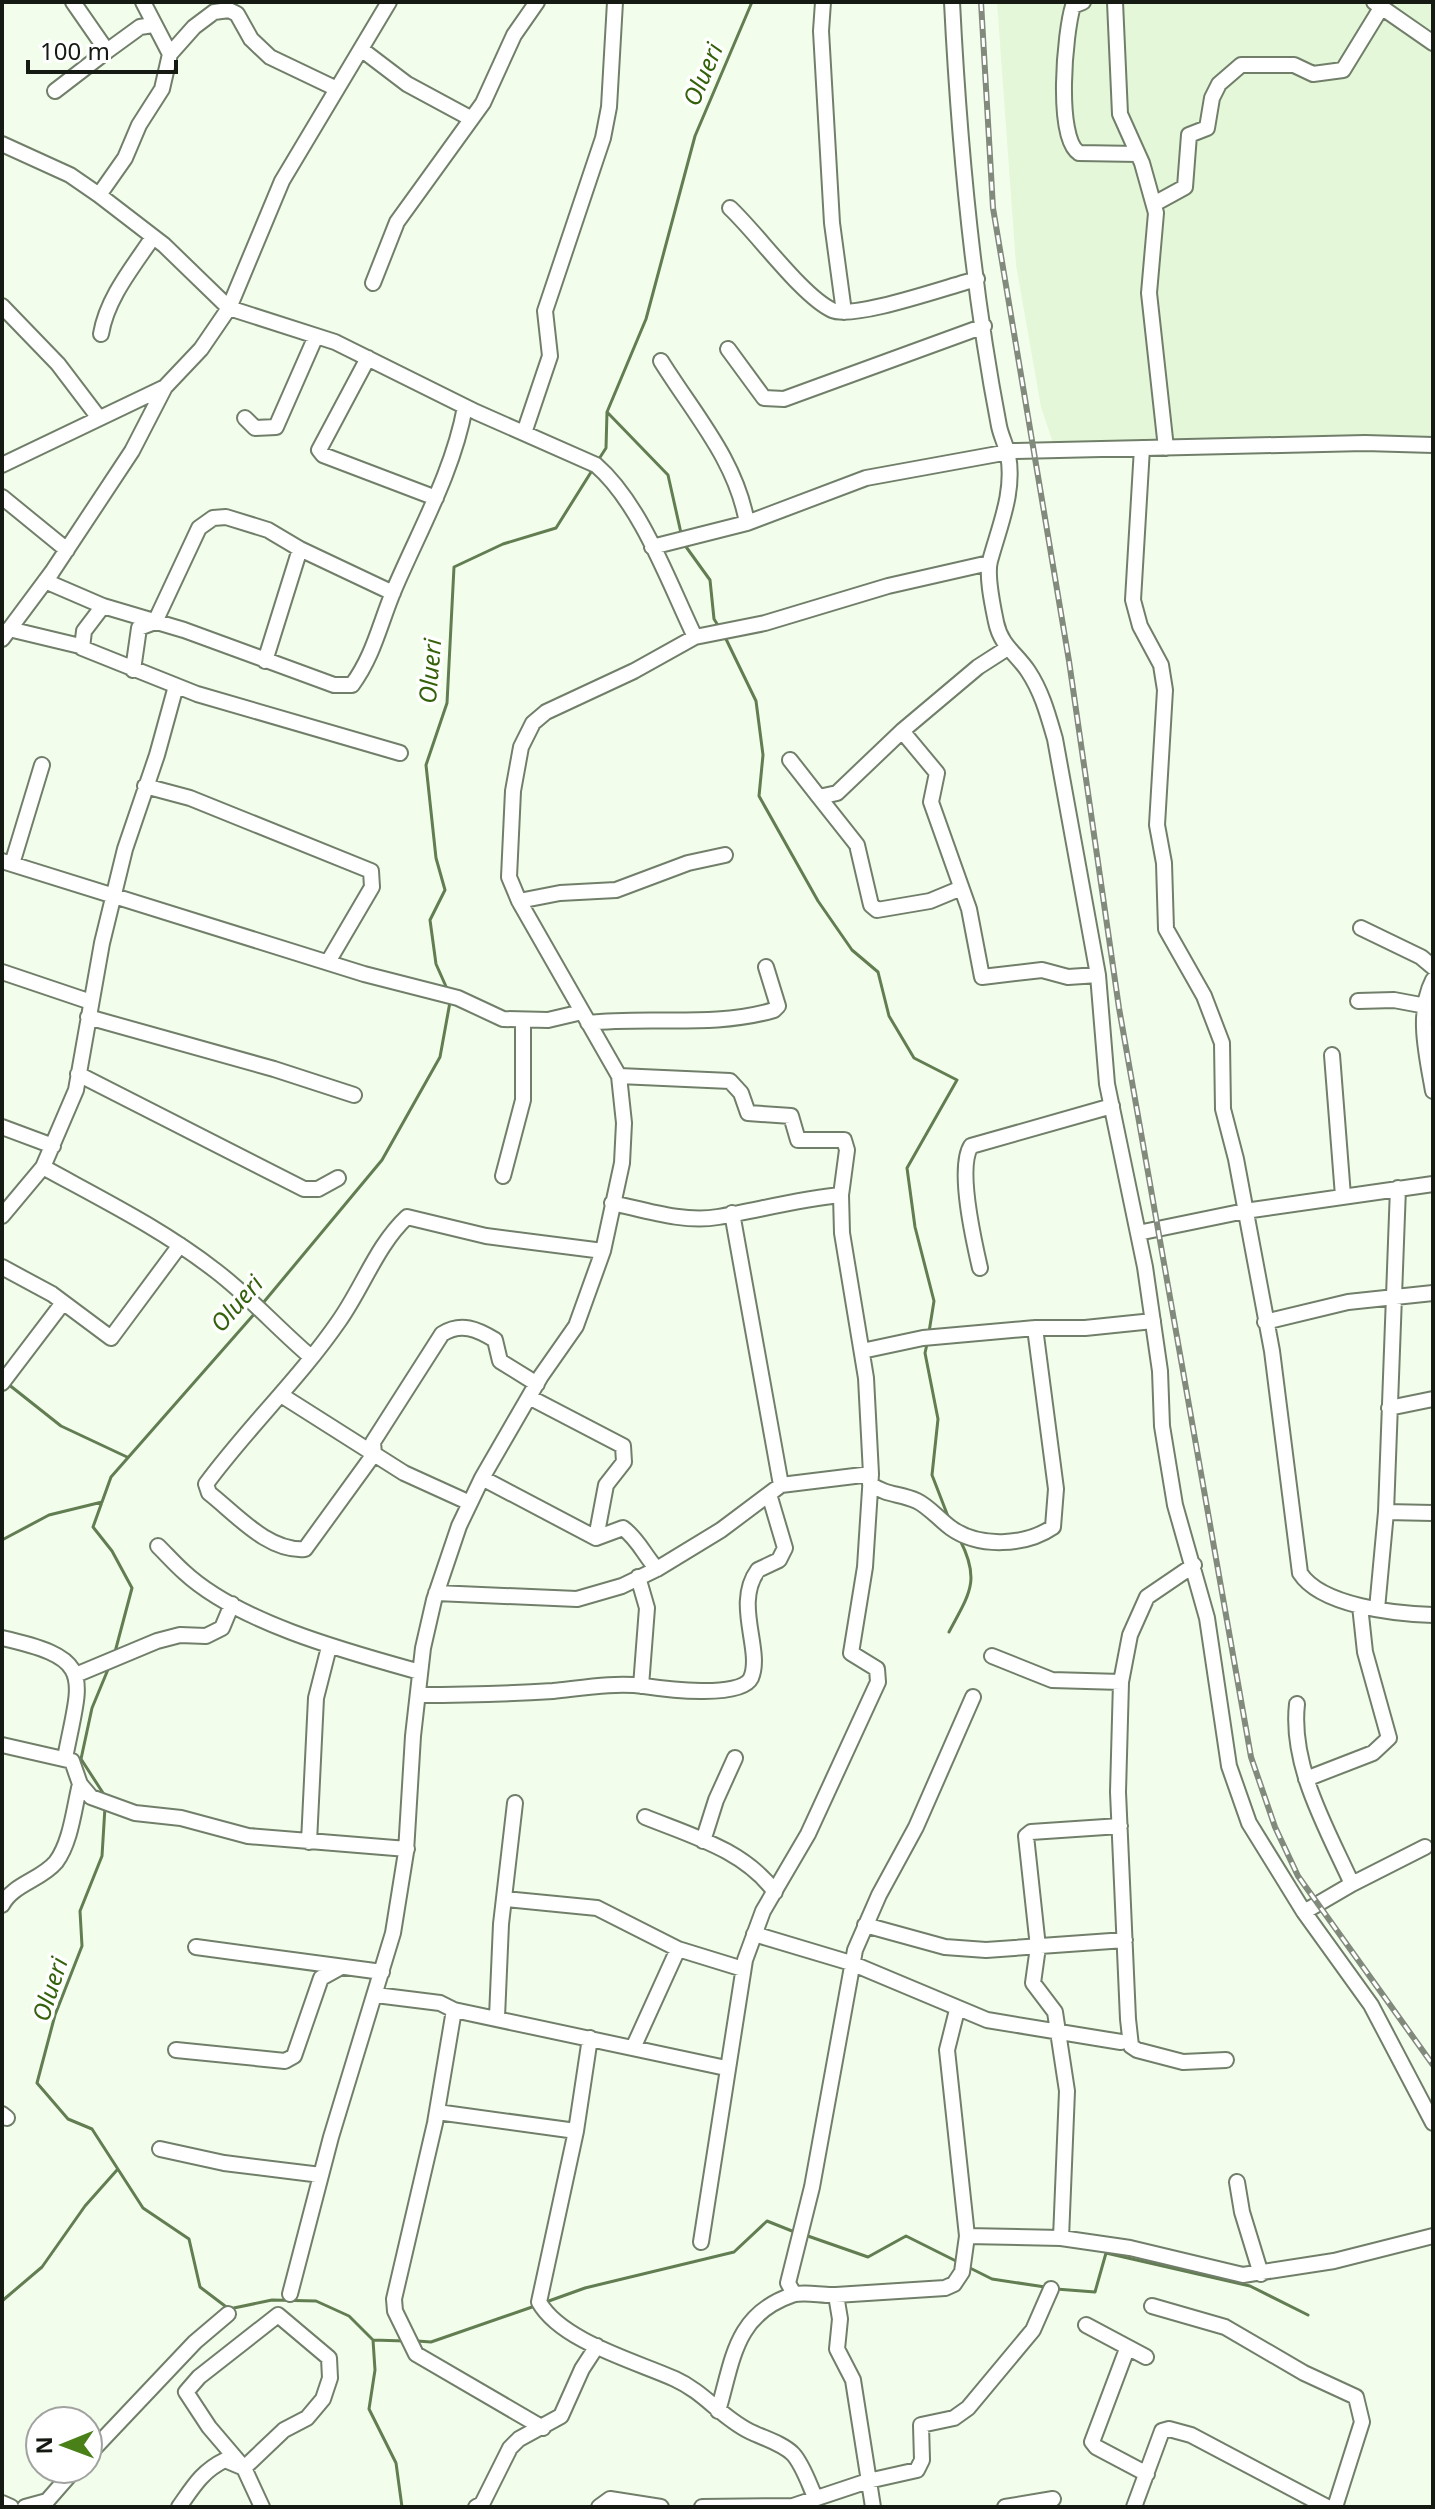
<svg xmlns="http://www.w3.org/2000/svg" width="1435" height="2509" font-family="'Noto Sans',sans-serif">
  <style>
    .built { fill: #e4f7d9 }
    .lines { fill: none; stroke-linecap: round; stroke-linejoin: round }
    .stream { stroke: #627d52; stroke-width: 3 }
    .minor-casing { stroke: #717f6a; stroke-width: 18 }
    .minor { stroke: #fff; stroke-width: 14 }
    .rail-casing { stroke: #818a7c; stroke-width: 6 }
    .rail { stroke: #fff; stroke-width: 3; stroke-dasharray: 9; stroke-linecap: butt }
    .labels { text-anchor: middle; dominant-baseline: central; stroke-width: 7; stroke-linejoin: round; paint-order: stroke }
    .water-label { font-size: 24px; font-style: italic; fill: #346109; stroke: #fff }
  </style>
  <rect width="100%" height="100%" fill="#f2feeb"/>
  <path class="built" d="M997,2H1433V443L1054,446L1041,407L1016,265Z"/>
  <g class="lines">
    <path class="stream" d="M607,412L668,475L681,533
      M597,462L606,448L607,412L646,319L695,136L752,2
      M684,544L710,580L714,619L719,627
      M725,637L756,701L763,755L759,796L818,901L852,950L878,972L889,1016L914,1058L957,1080L907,1168L915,1227L934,1301L929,1332
      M448,991L436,964L430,920L445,890L436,858L426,765L447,703L454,567L503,544L556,528L593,469
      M263,1303L382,1160L440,1057L450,1002
      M927,1344L925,1353L938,1419L932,1475L949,1519
      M8,1384L61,1426L127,1457
      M2,1540L49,1515L102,1502
      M949,1632C969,1594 981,1581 960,1540
      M115,1652L132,1588L112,1551L93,1527L111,1477L256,1312
      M105,1796L81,1759L92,1708L109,1667
      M105,1807L102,1856L80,1911L82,1946L55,2015L37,2083L68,2119L92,2129L143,2208L189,2239L200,2287L229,2309L272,2300L316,2301L349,2316L373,2340L375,2370L369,2409L396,2463L402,2507
      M805,2235L868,2257L906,2236L958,2262
      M968,2267L992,2279L1045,2287
      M1056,2289L1095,2292L1106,2253L1250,2286L1308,2315
      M2,2301L42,2267L85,2206L117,2170
      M546,2302L585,2288L734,2252L767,2221L797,2233
      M373,2340L405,2341
      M417,2341L431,2342L535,2306"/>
    <defs>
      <path id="minor" d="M73,2L107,51L140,27L153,25
        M143,2L170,54
        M823,2L821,31L832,223L844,312
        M952,2C959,143 972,287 999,426C1001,436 1006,445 1008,455C1015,492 999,527 990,561C986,576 993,607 996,622C1001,646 1016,653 1028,671C1042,692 1048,715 1055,739L1098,975L1107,1084L1145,1267L1160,1371L1162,1426L1175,1505L1207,1618L1229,1766L1249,1823L1304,1912L1371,2005L1433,2123
        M1083,2L1073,6C1065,31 1055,138 1079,153L1138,154
        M1115,2L1120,114L1142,163L1156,213L1149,293L1166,448
        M1374,2L1433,43
        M361,49L407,84L470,118
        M55,91L107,51
        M2,144L70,175L99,195L164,245L229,308L335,342L476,412L596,465C641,504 669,583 695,637
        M99,195L125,158L139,125L162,89L170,54L194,27L214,12L229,10L237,14L251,39L270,57L337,89
        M1154,204L1185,187L1189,135L1207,128L1212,98L1219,84L1241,65H1294L1313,74L1343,70L1381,8
        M730,208C757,233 802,296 832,310C854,320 949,286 977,279
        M373,283L397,222L483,103L514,35L537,2
        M2,306L58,364L99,418
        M101,334C107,298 133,267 153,237
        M728,349L764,398L784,399L984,326
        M368,358L319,450L323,455L436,498
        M661,361C694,414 736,460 747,523
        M245,418L255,428L276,427L316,336
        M524,433L550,356L545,311L603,138L609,107L615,2
        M1142,448L1133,600L1140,626L1161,665L1165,690L1157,825L1164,863L1166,929L1204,996L1222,1043L1223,1109L1236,1159L1272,1351L1300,1573C1321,1606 1396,1614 1433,1615
        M2,465L165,387
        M2,497L67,550
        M652,547L747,523L866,478L1014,451L1365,443L1433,445
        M45,581L103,606L84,631L82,648L197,694L400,753
        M103,606L184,630L334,685H352C374,655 380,623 394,590C420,529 453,472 465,407
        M9,629L80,646
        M2,639L52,572L132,451L165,387L201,349L229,308L282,181L389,2
        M265,661L300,549
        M133,670L139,628L155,622L199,528L213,518L226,517L268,530L300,549L393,593
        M902,731L937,773L931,802L969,909L982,977L1042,970L1068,977L1098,975
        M790,760L819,797L837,793L902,731L978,667L1006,649
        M145,786L190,798L371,871L372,887L328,962
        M819,797L857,845L871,905L877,910L930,901L959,889
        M2,861L364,974L458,998L503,1019L548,1020L582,1012
        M12,864L42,765
        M519,901L560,893L616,890L688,863L725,855
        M1361,928L1421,957L1433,967
        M2,972L91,1002
        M1433,980C1416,1013 1427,1056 1433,1091
        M1358,1001L1394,1000L1426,1006
        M88,1017L274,1069L354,1095
        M588,1023C650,1016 713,1028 774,1010L778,1006L766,967
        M1332,1055L1343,1196
        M78,1074L304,1189H318L338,1178
        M619,1076L730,1081L741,1093L748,1113L791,1116L798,1140H844L847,1150L841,1195L842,1233L866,1378L871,1474L865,1567L851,1653L877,1669L878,1682L808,1834L763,1911L745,1960L701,2242
        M2,1127L53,1146
        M43,1167C103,1200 162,1229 216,1271C250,1297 278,1329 311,1357
        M503,1176L523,1100V1022
        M612,1203C645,1210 684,1223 718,1217C759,1210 799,1199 841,1195
        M732,1213L781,1485
        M2,1216L43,1167L76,1090L102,943L125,849L157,755L176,686
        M1138,1233L1245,1211L1433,1184
        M2,1267L52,1294L111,1338L180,1245
        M980,1268C974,1242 957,1168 971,1146L1112,1106
        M1265,1322L1348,1302L1433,1293
        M862,1351L923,1338L1035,1328
        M2,1383L62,1304
        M537,1384L500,1361L495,1340C477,1329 461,1322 442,1334L373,1442L374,1454L305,1549C268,1552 236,1514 209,1493L206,1484C248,1427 299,1379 339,1321C363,1287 377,1245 407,1217L486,1236L603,1251
        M281,1395L404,1473L470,1503
        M529,1397L623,1446L624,1462L606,1485L596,1538
        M1389,1408L1433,1399
        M482,1478L596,1538L623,1528C639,1540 644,1555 657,1569
        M870,1484C888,1496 899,1493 917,1501C928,1506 940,1520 951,1528C979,1548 1025,1546 1053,1527L1056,1489L1035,1328H1085L1153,1321
        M1386,1512L1433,1513
        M158,1546C167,1555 175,1564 184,1572C239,1623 348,1652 420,1672
        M1194,1565L1147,1597L1130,1635L1121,1682L1118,1792L1128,2019L1131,2046L1137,2050L1183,2062L1226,2060
        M638,1577L647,1608L641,1686
        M436,1593L577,1599L622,1586L657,1569L721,1530L781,1485L871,1474
        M1377,1609L1386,1512L1398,1188
        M2,1638C96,1659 81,1675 65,1758
        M992,1656L1052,1680L1121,1682
        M78,1674L157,1641L180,1635L206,1636L222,1628L232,1604
        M418,1695C463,1695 507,1694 553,1691C582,1688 615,1682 644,1686C664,1689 741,1699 751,1678C763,1650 733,1604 758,1570L779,1560L785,1548L769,1494
        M1297,1704C1290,1766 1327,1829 1352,1884L1425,1847
        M2,1745L72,1761L80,1784L91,1797L135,1813L181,1818L248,1836L407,1849
        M1306,1779L1373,1753L1389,1738L1365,1652L1360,1606
        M645,1817C692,1836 744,1850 775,1892
        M703,1841L716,1800L735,1758
        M309,1842L316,1698L329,1647
        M505,1899L597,1908L678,1949L743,1969
        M2,1905C13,1884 41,1880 56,1862C71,1842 74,1808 80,1784
        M1304,1912L1352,1884
        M865,1925L945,1947L986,1950L1125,1940
        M754,1934L851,1963L987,2020L1121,2042
        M196,1947L382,1972
        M376,1995L440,2003L454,2010L726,2068
        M454,2010L435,2123L394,2299L395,2311L416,2354L543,2428
        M497,2017L501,1924L515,1803
        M590,2038L576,2131L539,2302C561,2341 635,2361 675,2379C704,2392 721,2417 749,2431C763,2438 782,2443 793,2454C803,2465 809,2484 815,2497
        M633,2048L678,1949
        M176,2050L285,2061L294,2056L321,1978L341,1967
        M437,2112L576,2131
        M2,2114L7,2118
        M160,2149L224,2163L321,2175
        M1237,2182L1242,2212L1261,2274
        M967,2236L1061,2238L1130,2248L1243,2275L1334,2261L1433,2236
        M1061,2238L1067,2091L1055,2012L1033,1983L1038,1947L1026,1836L1031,1832L1120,1826
        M290,2294L331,2137L393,1933L406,1852L413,1736L423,1648L434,1600L459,1526L482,1478L541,1376L576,1326L603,1251L622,1163L624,1123L619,1076L519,901L509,877L513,791L521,747L533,723L546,712L634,671L695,637L765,623L888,586L989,563
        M794,2294L788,2283L812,2187L855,1950L879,1895L916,1827L973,1697
        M836,2295L945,2288L954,2284L962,2272L967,2236L947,2050L957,2010
        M1152,2306L1225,2327L1304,2373L1356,2397L1362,2422L1335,2507
        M1086,2325L1146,2357
        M1127,2349L1092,2442L1096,2447L1147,2474
        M718,2411C733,2361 734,2315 792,2295C804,2291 822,2296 836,2295L840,2319L837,2349L853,2380L873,2507
        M88,2455L195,2342L228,2314
        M2,2503L11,2507
        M25,2507L47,2501L75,2469
        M179,2507C193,2487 202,2471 225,2460L244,2468L209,2427L186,2392L199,2377L278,2315L329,2358L330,2378L323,2399L307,2418L284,2430L244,2468L262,2507
        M476,2507L482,2504L510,2448L519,2439L561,2416L582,2369L597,2346
        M599,2507L610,2499L661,2507
        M702,2507L793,2506L868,2481L917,2470L922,2460L921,2425L954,2418L968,2408L1033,2330L1051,2289
        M1005,2507L1053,2499
        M1134,2507L1162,2431L1169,2429L1191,2435L1327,2507"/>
    </defs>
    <use href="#minor" class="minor-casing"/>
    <use href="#minor" class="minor"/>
    <defs>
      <path id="rail" d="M981,2L993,208L1069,661L1119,1008L1251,1757L1275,1827L1298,1876L1433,2065"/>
    </defs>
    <use href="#rail" class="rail-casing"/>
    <use href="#rail" class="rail"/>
  </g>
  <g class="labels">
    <g class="water-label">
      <text transform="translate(702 74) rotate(-67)">Olueri</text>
      <text transform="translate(429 671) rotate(-85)">Olueri</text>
      <text transform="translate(236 1303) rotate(-49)">Olueri</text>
      <text transform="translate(49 1989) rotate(-72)">Olueri</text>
    </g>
  </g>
  <rect width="1435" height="2509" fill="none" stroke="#151a12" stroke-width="8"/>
  <g transform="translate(64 2445) rotate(269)"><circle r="38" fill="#ffffff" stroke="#a1a3a0" stroke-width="2"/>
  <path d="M0-6L14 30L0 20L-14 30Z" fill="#498018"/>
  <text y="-12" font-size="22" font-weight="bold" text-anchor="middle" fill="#151a12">N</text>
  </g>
  <path d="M28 60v12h148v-12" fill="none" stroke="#151a12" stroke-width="4"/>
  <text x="40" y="60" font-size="24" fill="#151a12" stroke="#ffffff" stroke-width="6" paint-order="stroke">100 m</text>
</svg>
